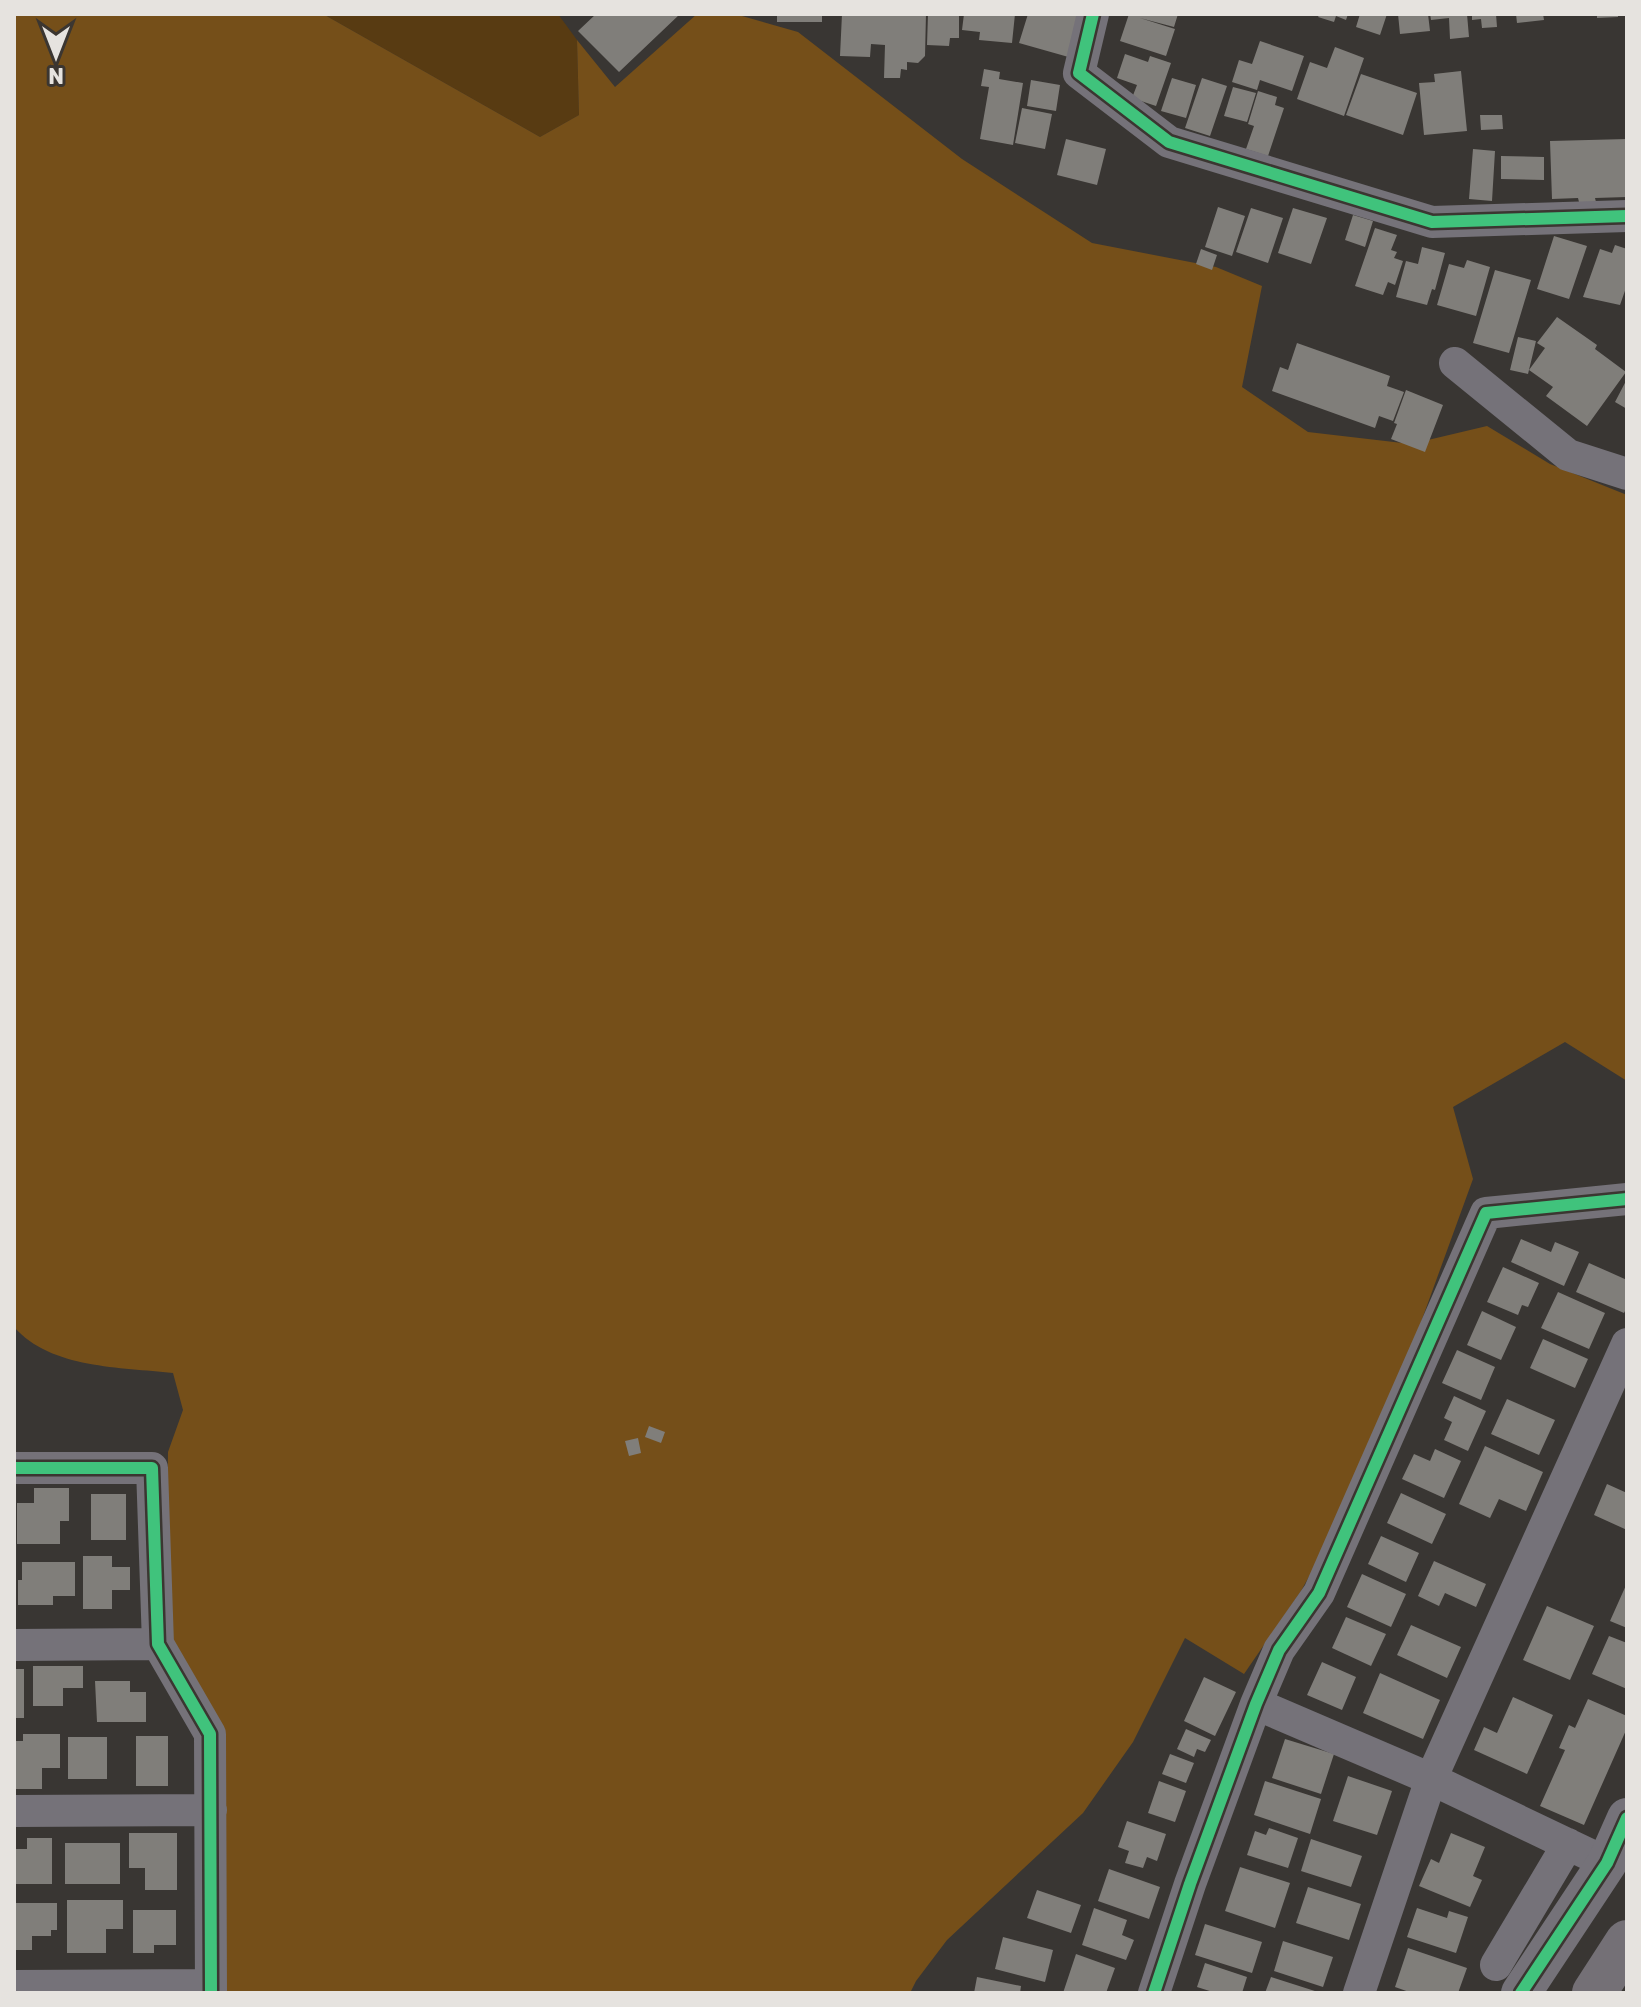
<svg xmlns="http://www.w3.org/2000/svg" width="1641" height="2007" font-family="Rubik,sans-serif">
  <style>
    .green { fill: #583b12 }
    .forest { fill: #754f19 }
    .building { fill: #807e7a }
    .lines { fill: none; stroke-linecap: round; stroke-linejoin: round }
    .minor { stroke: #757279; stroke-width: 32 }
    .tertiary { stroke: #757279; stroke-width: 40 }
    .trunk { stroke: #747076; stroke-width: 44 }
    .cycleway-casing { stroke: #3b3631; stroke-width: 17 }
    .cycleway { stroke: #40c37c; stroke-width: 12 }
  </style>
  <rect width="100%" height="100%" fill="#393633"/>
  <path class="green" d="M323,14H558L577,40L579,115L540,137Z"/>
  <path class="forest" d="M14,14H323L540,137L579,115L577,40L615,87L697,14H735L798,32L962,159L1092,243L1216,267L1262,286L1242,387L1308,432L1411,444L1487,426L1550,464L1627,495V1081L1565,1042L1453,1107L1473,1179L1385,1421L1330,1538L1301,1591L1244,1674L1185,1638L1133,1742L1083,1813L947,1940L916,1981L910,1993H228L220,1979L223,1811L166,1636L168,1452L183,1410L173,1373C121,1367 51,1369 14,1327Z"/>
  <path class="building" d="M596,14H680L619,72L578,31Z
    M777,14H822V22H777Z
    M842,14H926L925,56L918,63L907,62V70L901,69L900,78H884L885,45L871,44L870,57L840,56Z
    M928,14H959V38H950L949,46L927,45Z
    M964,14H1015L1012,43L979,40L980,32L962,30Z
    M1028,14H1085L1072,58L1019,43Z
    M1129,14H1178L1174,27L1140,18L1175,29L1166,56L1120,41Z
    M1320,14H1348L1346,20L1336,16L1334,22L1318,17Z
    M1360,14H1387L1380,35L1356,27Z
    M1398,14H1428L1430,31L1400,34Z
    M1430,14H1467L1469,37L1450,39L1449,18L1431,20Z
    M1472,14H1496L1497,27L1482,28L1481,19L1472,20Z
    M1516,14H1543L1544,20L1517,23Z
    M1597,14H1618V17L1597,18Z
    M1260,41L1304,56L1292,91L1260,80L1257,90L1232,82L1239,60L1252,64Z
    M1335,47L1364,58L1344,116L1297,99L1310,62L1327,68Z
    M1125,54L1148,62L1150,56L1171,63L1156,106L1132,98L1137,85L1117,78Z
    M984,69L1000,72L999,79L1023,83L1013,145L980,139L989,87L981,86Z
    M1461,71L1467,131L1424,135L1419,83L1435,82L1434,74Z
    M1361,74L1417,93L1403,135L1346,115Z
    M1172,78L1196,85L1186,118L1161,111Z
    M1202,78L1227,86L1210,136L1185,128Z
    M1031,80L1060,85L1056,111L1027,106Z
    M1233,87L1256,93L1247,122L1224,116Z
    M1258,91L1277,97L1275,105L1284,108L1268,156L1246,149L1254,126L1248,124Z
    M1022,108L1052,114L1045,149L1015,143Z
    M1480,115H1502L1503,129L1481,130Z
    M1066,139L1106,149L1097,185L1057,175Z
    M1627,139V197L1595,198L1596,202H1579L1578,198L1552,199L1550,141Z
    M1473,149L1495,151L1492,201L1469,199Z
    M1501,156L1544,157V180L1501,179Z
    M1218,207L1245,216L1232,256L1205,247Z
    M1251,208L1283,218L1268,263L1236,252Z
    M1293,208L1327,218L1311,264L1278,253Z
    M1353,215L1373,221L1365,247L1345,240Z
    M1375,228L1397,235L1391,250L1397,252L1394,258L1403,261L1395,285L1388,282L1383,295L1355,286Z
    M1554,236L1587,246L1569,299L1537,289Z
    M1615,245L1627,249V285L1620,305L1583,297L1600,249L1612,253Z
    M1422,247L1445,253L1435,290L1432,289L1427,305L1396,297L1406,261L1418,264Z
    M1201,249L1217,255L1212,270L1196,264Z
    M1467,260L1490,267L1476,316L1437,305L1449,264L1464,268Z
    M1495,270L1531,280L1509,353L1473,343Z
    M1557,317L1597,345L1595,349L1626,372L1587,426L1546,396L1553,387L1529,370L1545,348L1537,343Z
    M1518,337L1536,341L1528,374L1510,370Z
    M1297,343L1390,376L1387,386L1404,392L1393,421L1379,416L1375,428L1272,391L1280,367L1288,370Z
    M1627,379V409L1615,402Z
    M1406,390L1443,405L1425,452L1391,439L1397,424L1394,423Z
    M1521,1239L1551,1252L1555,1242L1579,1252L1564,1286L1511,1262Z
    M1589,1263L1627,1280V1307L1624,1313L1576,1292Z
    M1503,1267L1539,1283L1528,1307L1522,1305L1518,1315L1487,1302Z
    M1558,1292L1605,1313L1589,1349L1541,1328Z
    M1482,1311L1516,1327L1501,1360L1467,1345Z
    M1543,1339L1588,1359L1575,1388L1530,1368Z
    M1457,1350L1495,1367L1481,1400L1442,1383Z
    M1454,1396L1486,1411L1468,1451L1444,1440L1452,1422L1444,1418Z
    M1507,1399L1555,1420L1539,1455L1491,1434Z
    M649,1426L665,1432L661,1443L645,1437Z
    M638,1438L641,1453L629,1456L625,1441Z
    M1485,1446L1543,1472L1526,1511L1499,1499L1490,1518L1459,1504Z
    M1435,1449L1461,1461L1444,1498L1402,1479L1414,1454L1430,1461Z
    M1607,1484L1627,1493V1530L1594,1515Z
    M34,1488H69V1521H60V1544H17V1503H34Z
    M1401,1493L1446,1514L1432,1544L1387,1523Z
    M91,1494H126V1540H91Z
    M1381,1536L1419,1553L1406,1582L1368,1564Z
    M83,1556H112V1567H130V1590H112V1609H83Z
    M1434,1561L1486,1584L1476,1607L1445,1593L1439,1606L1418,1596Z
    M22,1562H75V1596H53V1605H18V1580H22Z
    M1362,1574L1406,1594L1391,1627L1347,1607Z
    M1627,1583V1628L1610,1621Z
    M1547,1606L1594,1626L1570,1680L1523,1660Z
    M1346,1617L1386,1634L1371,1666L1332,1648Z
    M1411,1625L1461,1647L1447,1678L1397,1655Z
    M1609,1636L1627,1643V1689L1592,1674Z
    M1322,1662L1356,1677L1342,1710L1307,1695Z
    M33,1666H83V1688H63V1706H33Z
    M14,1669H24V1718H14Z
    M1380,1673L1440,1700L1423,1739L1363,1713Z
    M1204,1677L1236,1692L1215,1736L1184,1721Z
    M95,1681H130V1692H146V1722H97Z
    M1513,1697L1553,1715L1527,1774L1474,1750L1484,1727L1497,1733Z
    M1588,1699L1627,1716V1728L1584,1825L1540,1806L1565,1750L1559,1748L1569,1725L1575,1728Z
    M1186,1729L1211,1740L1205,1752L1197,1749L1194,1757L1177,1749Z
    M23,1734H60V1768H42V1789H14V1741H23Z
    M136,1736H168V1786H136Z
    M68,1737H107V1779H68Z
    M1285,1739L1334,1754L1321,1794L1272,1778Z
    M1170,1754L1194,1763L1186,1783L1162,1774Z
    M1348,1776L1392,1791L1377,1835L1333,1821Z
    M1159,1781L1186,1791L1175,1822L1148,1813Z
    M1265,1781L1321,1799L1310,1834L1254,1815Z
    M1127,1821L1166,1834L1157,1861L1147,1857L1143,1868L1125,1863L1129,1851L1118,1847Z
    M1269,1828L1298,1838L1288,1868L1247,1855L1255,1831L1266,1835Z
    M129,1833H177V1890H145V1868H129Z
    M1451,1833L1485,1847L1473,1876L1482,1880L1470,1907L1419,1886L1431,1859L1439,1863Z
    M27,1838H52V1884H14V1849H27Z
    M1311,1839L1362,1856L1351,1887L1301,1871Z
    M65,1843H120V1884H65Z
    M1240,1867L1290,1883L1275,1928L1225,1911Z
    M1109,1869L1160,1887L1149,1919L1098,1901Z
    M1308,1887L1361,1904L1349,1940L1296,1923Z
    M1037,1890L1081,1905L1071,1933L1027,1918Z
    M67,1900H123V1929H106V1953H67Z
    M14,1903H57V1930H51V1936H32V1950H14Z
    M1094,1908L1127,1920L1122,1935L1134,1940L1126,1960L1082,1945Z
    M1417,1908L1447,1918L1449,1911L1468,1917L1456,1953L1407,1937Z
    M133,1910H176V1945H154V1953H133Z
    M1205,1924L1262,1942L1252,1973L1195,1955Z
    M1003,1937L1053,1950L1045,1982L995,1969Z
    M1283,1941L1333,1957L1323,1987L1274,1971Z
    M1408,1948L1467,1968L1458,1993H1412L1395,1987Z
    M1076,1954L1115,1968L1106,1993H1063Z
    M1205,1963L1247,1977L1242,1993H1216L1197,1987Z
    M977,1977L1021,1986L1020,1993H974Z
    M1271,1977L1318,1992V1993H1265Z"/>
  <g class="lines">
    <path class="minor" d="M1093,14L1079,73L1169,142L1432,222L1627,216
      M1455,363L1568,455L1627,474
      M14,1468H152L158,1644L210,1734L211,1993
      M14,1645L158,1644
      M1256,1704L1431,1779L1607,1863
      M14,1811L211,1810
      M1496,1965L1568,1844
      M14,1986L211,1985
      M1154,1993L1190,1884L1256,1704L1279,1650L1319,1593L1486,1213L1627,1199
      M1359,1993L1431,1779L1627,1344"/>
    <path class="tertiary" d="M1521,1993L1607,1863L1627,1818"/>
    <path class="trunk" d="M1594,1993L1627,1942"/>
    <defs>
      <path id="cycleway" d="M1093,14L1079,73L1169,142L1432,222L1627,216
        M14,1468H152L158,1644L210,1734L211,1993
        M1154,1993L1190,1884L1256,1704L1279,1650L1319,1593L1486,1213L1627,1199
        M1521,1993L1607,1863L1627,1818"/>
    </defs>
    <use href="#cycleway" class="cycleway-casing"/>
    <use href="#cycleway" class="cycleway"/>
  </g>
  <rect width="1641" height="2007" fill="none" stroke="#e6e3df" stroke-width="32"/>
  <g transform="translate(56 56) rotate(180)" stroke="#3b3631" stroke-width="6" paint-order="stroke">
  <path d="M0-6L14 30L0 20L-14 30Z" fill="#e6e3df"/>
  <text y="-12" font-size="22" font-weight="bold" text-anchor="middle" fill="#e6e3df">N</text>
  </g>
</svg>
